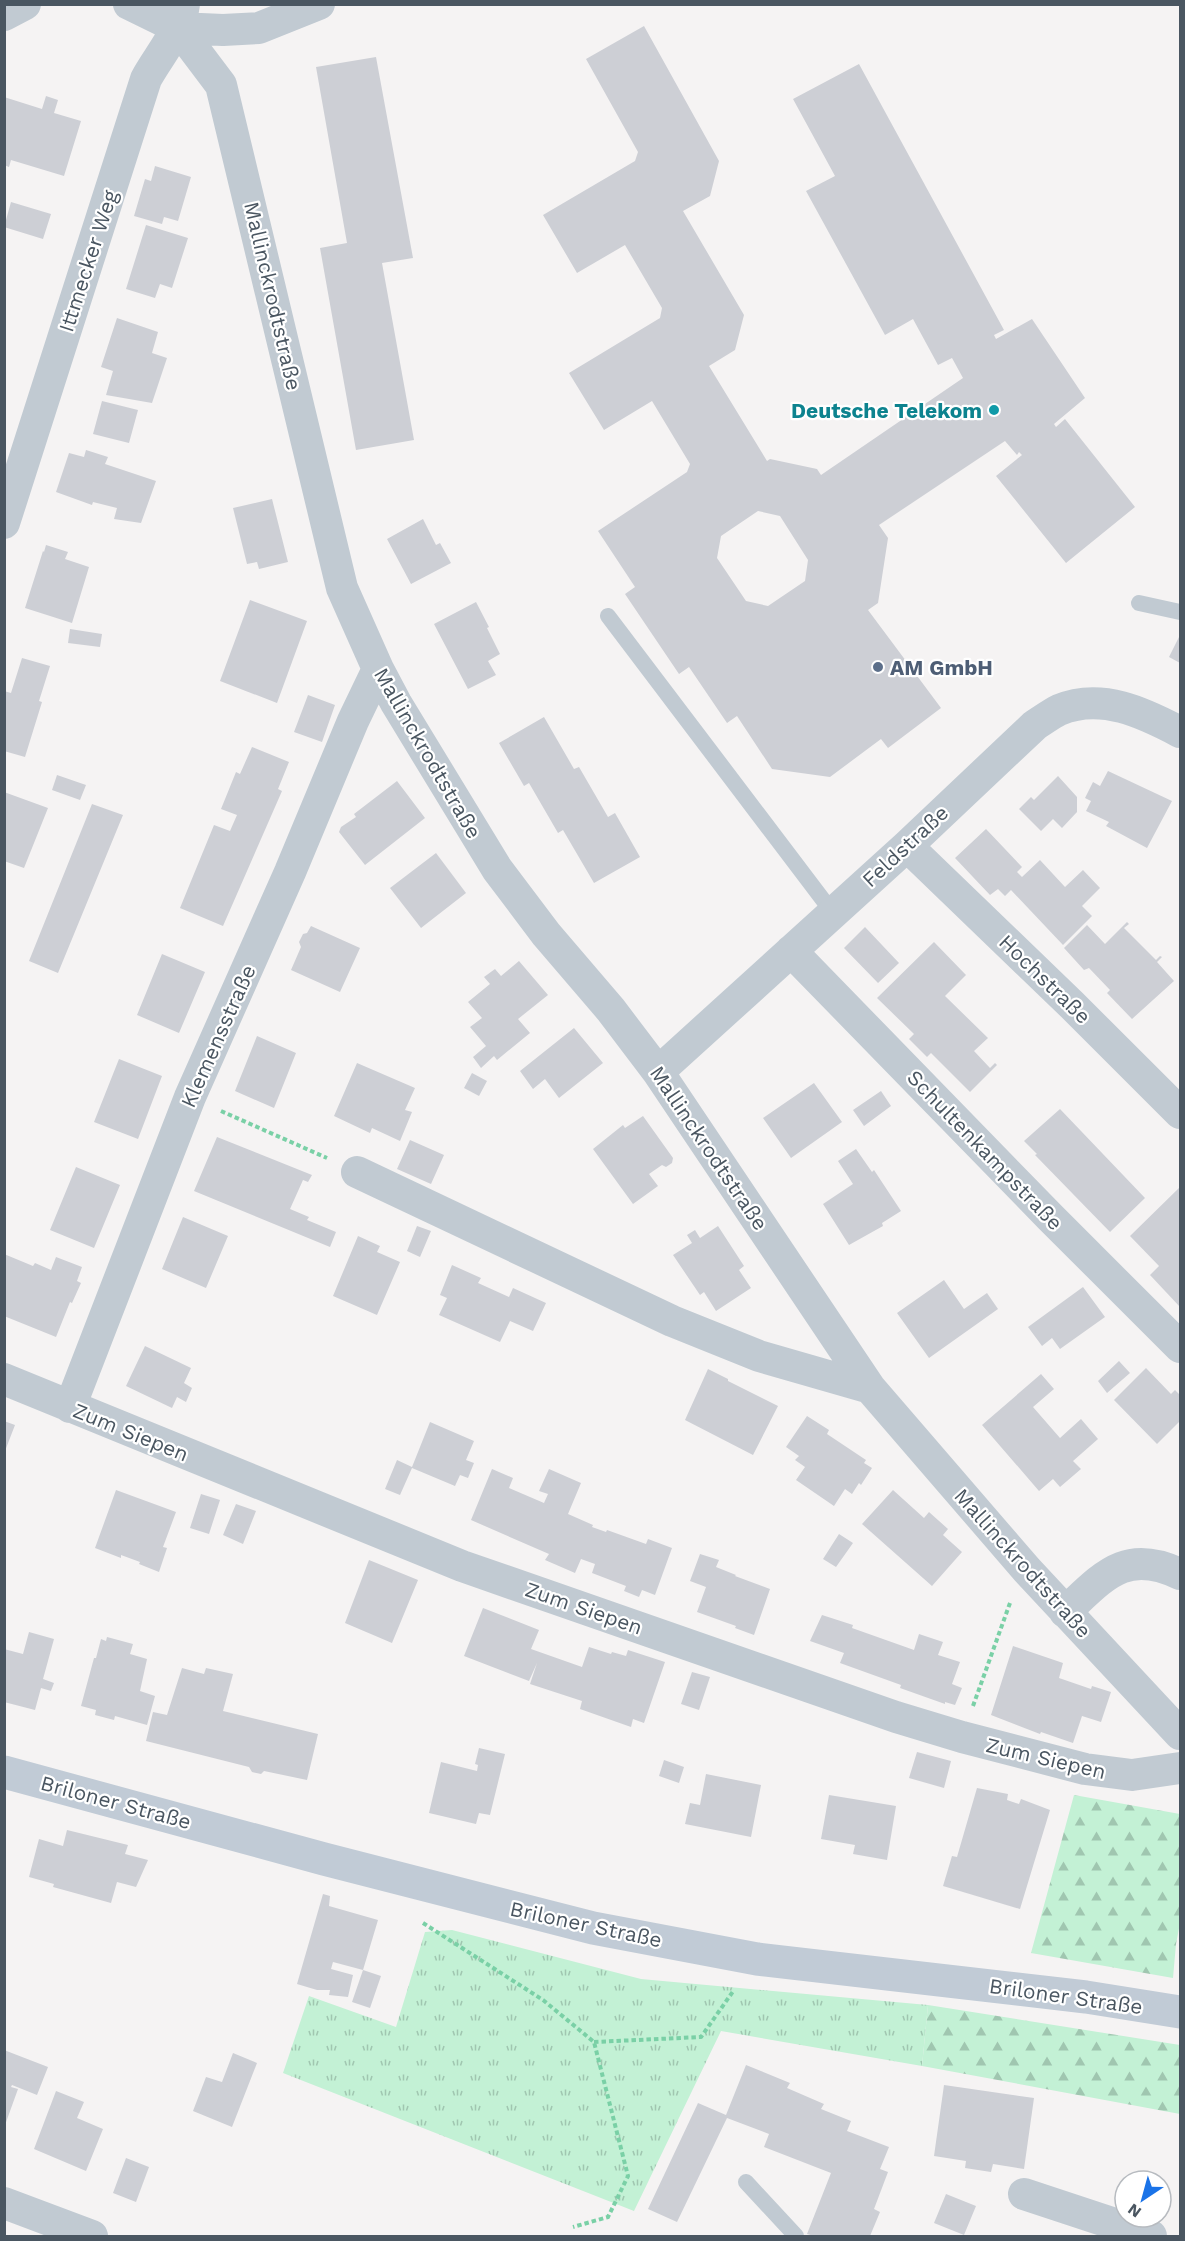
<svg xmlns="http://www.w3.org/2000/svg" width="1185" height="2241" font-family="'Work Sans',sans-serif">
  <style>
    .grass { fill: url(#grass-tufts) }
    .forest { fill: url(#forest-firs) }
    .building { fill: #cdcfd5; fill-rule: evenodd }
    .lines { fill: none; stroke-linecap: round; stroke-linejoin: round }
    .path { stroke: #7ad0a6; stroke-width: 4; stroke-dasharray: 4.5 3; stroke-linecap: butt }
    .lane { stroke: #c1cad2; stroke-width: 16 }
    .street { stroke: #c1cad2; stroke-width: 32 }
    .secondary { stroke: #c1cbd6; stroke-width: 33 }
    .culture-dot { fill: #0f9aa8; stroke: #fff; stroke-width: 2 }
    .service-dot { fill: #5c6f8a; stroke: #fff; stroke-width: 2 }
    .labels { text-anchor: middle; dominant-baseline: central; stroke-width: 4.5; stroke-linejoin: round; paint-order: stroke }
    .street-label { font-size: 21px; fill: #4a5661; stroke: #fff }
    .culture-label { font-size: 21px; font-weight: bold; fill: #0d838f; stroke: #fff; text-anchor: end }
    .service-label { font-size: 21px; font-weight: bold; fill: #4e5e75; stroke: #fff; text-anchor: start }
  </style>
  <defs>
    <pattern id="grass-tufts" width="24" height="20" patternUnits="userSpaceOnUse" patternTransform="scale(1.5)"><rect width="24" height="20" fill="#c3f1d5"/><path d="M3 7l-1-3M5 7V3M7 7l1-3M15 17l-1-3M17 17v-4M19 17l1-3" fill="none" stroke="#a0c6b0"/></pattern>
    <pattern id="forest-firs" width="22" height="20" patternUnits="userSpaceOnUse" patternTransform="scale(1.5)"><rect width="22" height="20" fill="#c3f1d5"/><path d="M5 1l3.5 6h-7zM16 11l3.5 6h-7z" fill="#a0c6b0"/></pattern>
  </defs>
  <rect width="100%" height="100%" fill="#f5f3f3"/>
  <path class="grass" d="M452,1930L641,1979L928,2005L922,2066L721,2031L634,2211L283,2073L309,1996L396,2027L425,1932Z"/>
  <path class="forest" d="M1074,1795L1180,1814V1923L1176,1944L1173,1978L1031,1953Z
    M928,2005L1180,2045V2114L922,2066Z"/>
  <path class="building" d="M644,26L719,161L710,196L683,211L744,315L735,350L709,366L767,461L770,459L817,469L821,475L963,378L952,358L938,365L913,319L885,335L806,191L835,176L793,99L859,64L1004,330L994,335L996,339L1032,319L1085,398L1054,424L1056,427L1065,419L1135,507L1066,563L996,476L1022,455L1019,452L1017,455L1005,441L879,525L888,538L878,603L868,610L941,708L888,748L881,739L830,777L772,769L737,716L727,723L689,667L679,674L625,594L635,587L598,531L687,472L690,464L652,401L604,430L569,373L660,318L662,308L625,245L577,273L543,215L635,161L638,152L586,59ZM758,511L780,516L808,560L805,581L768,606L746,601L717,558L721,536Z
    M376,57L413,258L382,263L414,440L356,450L320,248L347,243L316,67Z
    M46,96L58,100L54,113L81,121L64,176L11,160L9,167L4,165V97L42,109Z
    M155,166L191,177L178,221L164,217L162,224L134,216L145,179L151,181Z
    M11,202L51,214L43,239L4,227Z
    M146,225L188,238L172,288L160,284L155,298L126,289Z
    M117,318L158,332L152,353L167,358L152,403L106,395L113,371L101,367Z
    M102,401L138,410L129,443L93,434Z
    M86,450L108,457L105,464L156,481L141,523L114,519L117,508L93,502L92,505L56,492L69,453L84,457Z
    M272,499L288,562L259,569L257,562L247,564L233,508Z
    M423,519L436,545L440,543L451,563L411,584L387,539Z
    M46,545L68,552L65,559L89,567L72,623L25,608L43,551L44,552Z
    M250,600L307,621L277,703L220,681Z
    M476,602L489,627L487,628L500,654L488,661L496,675L468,689L434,624Z
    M70,629L102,634L100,647L68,643Z
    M1180,635V663L1169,657Z
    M22,658L50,666L39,701L42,702L25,757L4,751V691L11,693Z
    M308,695L335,705L322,742L294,732Z
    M544,717L574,769L579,767L608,817L615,813L640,857L594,883L563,830L558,833L529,783L524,786L499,743Z
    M252,747L289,762L278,789L282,791L223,926L180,908L214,825L230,831L237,815L221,809L236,772L240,774Z
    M1108,771L1172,801L1147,848L1106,826L1109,822L1086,811L1091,801L1085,798L1093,782L1100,786Z
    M57,775L86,785L80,800L52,790Z
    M1058,776L1077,797V812L1062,828L1053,819L1041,831L1019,809L1031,797L1034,800Z
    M397,781L425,818L365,865L339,832L341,827L356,817L354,814Z
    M4,792L48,808L24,868L4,861Z
    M92,804L123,815L58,973L29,961Z
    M986,829L1022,867L1017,872L1022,877L1040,860L1065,887L1083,870L1100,888L1082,906L1092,916L1063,945L1011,890L1005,896L998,889L990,895L955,858Z
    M436,853L466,893L421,928L390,888Z
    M1127,922L1129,924L1124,928L1156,960L1160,956L1162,957L1157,962L1174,981L1132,1019L1107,993L1110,990L1089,968L1084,970L1064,948L1087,925L1105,944Z
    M311,926L360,948L340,992L291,970L301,947L299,942L303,934L307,933Z
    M865,927L899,963L878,983L844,948Z
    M934,942L966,975L945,996L988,1038L974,1051L990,1068L995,1063L997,1065L970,1092L931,1053L927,1057L909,1039L914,1034L877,998Z
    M162,954L205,972L179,1033L137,1015Z
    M519,961L548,995L518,1019L530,1033L497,1060L494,1056L481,1068L473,1057L486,1046L470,1027L482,1018L468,1002L490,984L484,977L495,969L501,976Z
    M574,1028L603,1063L559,1098L545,1079L533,1089L520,1071Z
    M257,1036L296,1053L274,1108L235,1091Z
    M119,1059L162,1076L138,1139L94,1122Z
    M357,1063L415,1088L405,1110L412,1112L400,1141L372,1128L370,1133L334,1116Z
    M472,1073L487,1081L479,1096L464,1088Z
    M814,1083L842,1122L791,1158L763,1118Z
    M881,1091L891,1106L864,1126L853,1110Z
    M1060,1109L1145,1198L1110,1232L1035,1155L1037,1154L1024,1141Z
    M643,1116L673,1158L672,1163L666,1167L662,1165L649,1174L658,1186L633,1204L593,1149L623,1125L625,1128Z
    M217,1137L312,1175L308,1182L303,1180L290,1209L309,1217L307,1220L336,1232L330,1247L194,1191Z
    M410,1140L444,1155L431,1184L397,1169Z
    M856,1149L872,1172L874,1170L901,1211L882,1223L883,1226L849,1245L823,1204L853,1184L838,1161Z
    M76,1167L120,1185L94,1248L50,1230Z
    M1180,1187V1307L1150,1275L1159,1266L1130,1236Z
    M183,1217L228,1236L206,1288L162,1269Z
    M417,1226L431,1231L420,1257L407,1251Z
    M718,1226L744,1266L739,1270L751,1288L716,1311L704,1292L700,1295L673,1255L692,1243L687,1235L695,1230L700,1238Z
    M358,1236L380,1246L377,1252L400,1262L377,1315L333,1296Z
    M4,1254L33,1266L35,1263L51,1270L56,1257L82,1267L77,1281L81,1283L72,1303L70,1302L56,1337L4,1316Z
    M452,1265L481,1278L478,1283L509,1297L513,1288L546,1303L533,1331L510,1321L500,1342L439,1315L447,1298L440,1295Z
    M944,1280L964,1309L987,1293L998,1309L929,1358L897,1313Z
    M1083,1287L1105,1317L1060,1349L1052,1338L1042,1346L1028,1327Z
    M145,1346L191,1368L184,1383L192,1388L186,1402L177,1397L172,1408L126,1386Z
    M1119,1361L1130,1373L1107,1393L1098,1381Z
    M1146,1368L1171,1394L1175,1390L1180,1395V1421L1157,1444L1114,1400Z
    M708,1369L728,1379V1381L778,1406L753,1455L685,1420Z
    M1041,1374L1054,1389L1033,1407L1060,1438L1081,1419L1098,1439L1073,1461L1081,1469L1060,1487L1053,1479L1039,1491L982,1425Z
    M807,1416L829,1430L827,1434L866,1460L864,1463L872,1468L861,1485L859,1483L852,1494L845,1489L834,1506L796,1480L805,1467L795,1460L799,1456L786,1447Z
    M4,1421L15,1425L5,1451H4Z
    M430,1422L474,1441L466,1460L474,1463L468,1478L460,1475L455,1486L412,1468L400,1495L385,1489L397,1460L412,1467Z
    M492,1469L513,1478L509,1488L544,1503L548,1494L539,1491L549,1469L581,1483L568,1514L593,1525L592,1527L606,1532L607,1530L646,1544L648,1539L672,1548L655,1595L642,1590L639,1597L624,1591L626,1586L592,1573L595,1564L581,1559L575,1573L545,1560L549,1554L471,1520Z
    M116,1490L176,1512L163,1547L167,1548L159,1572L139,1564L140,1562L121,1555V1558L95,1548Z
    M893,1490L924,1518L929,1512L948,1529L943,1535L962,1552L932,1586L862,1524Z
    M201,1494L220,1500L209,1534L190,1528Z
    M236,1504L256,1511L243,1544L223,1535Z
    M839,1534L853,1543L836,1567L823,1559Z
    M700,1554L719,1560L716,1567L736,1575L735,1576L770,1589L754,1635L735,1628L736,1626L697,1612L706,1587L690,1581Z
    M369,1560L418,1580L392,1643L345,1623Z
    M483,1608L539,1630L531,1649L582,1667L589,1647L611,1654L612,1652L626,1656L628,1650L665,1662L644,1723L633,1719L631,1727L580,1709L582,1701L530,1684L537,1663L529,1681L464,1656Z
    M822,1615L853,1625L852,1628L914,1650L919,1634L943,1642L938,1655L960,1662L952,1684L962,1688L955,1705L945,1702V1704L900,1688L901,1685L840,1663L844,1653L810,1641Z
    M29,1632L54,1639L43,1679L54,1683L51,1691L41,1688L35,1710L4,1702V1649L23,1654Z
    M107,1637L133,1644L130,1654L147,1659L140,1691L155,1696L147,1725L115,1716L114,1720L95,1715L96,1710L81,1706L94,1658H96L101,1639L106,1641Z
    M1013,1646L1063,1663L1059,1678L1091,1689L1092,1686L1111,1692L1101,1722L1082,1716L1073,1743L1041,1732L1040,1734L991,1715Z
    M182,1668L204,1674L206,1668L233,1674L223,1711L318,1734L307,1780L264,1771L261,1774L252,1772L249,1767L146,1741L153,1712L167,1715Z
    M692,1672L710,1677L699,1710L681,1704Z
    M479,1748L505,1754L490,1815L479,1813L476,1824L429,1813L441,1762L477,1771L478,1765L475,1764Z
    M917,1752L951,1761L944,1788L909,1778Z
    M664,1760L684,1767L679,1783L659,1776Z
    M706,1774L761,1785L751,1837L685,1824L690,1803L700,1805Z
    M977,1788L1008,1794L1007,1800L1019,1804L1021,1799L1050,1810L1020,1909L943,1886L952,1856L957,1857Z
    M829,1795L896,1806L887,1860L853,1854L855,1845L821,1839Z
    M67,1830L128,1845L125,1854L148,1860L136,1887L117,1882L111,1903L53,1887L54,1884L29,1877L39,1839L63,1846Z
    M323,1894L330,1896L329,1906L378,1920L363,1970L333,1962L331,1969L353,1975L348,1997L329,1995L330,1990H317L297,1984Z
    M363,1970L381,1976L370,2008L352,2002Z
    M4,2050L48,2067L37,2095L12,2085L11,2087L18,2089L5,2125Z
    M233,2053L257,2063L232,2127L193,2111L206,2077L222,2082Z
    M746,2065L790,2083L787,2088L824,2104L821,2109L851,2121L847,2131L889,2147L880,2169L888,2172L874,2209L880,2212L870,2236H814L807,2234L831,2173L764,2147L769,2134L727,2118L677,2222L648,2209L698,2103L726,2115Z
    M944,2085L1034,2098L1024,2169L993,2164L991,2172L965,2168L966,2161L934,2156Z
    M56,2091L84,2102L77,2118L103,2129L86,2171L34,2149Z
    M126,2158L149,2167L136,2202L113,2193Z
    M946,2194L976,2206L964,2235L934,2223Z"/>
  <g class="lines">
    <path class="path" d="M221,1111L327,1158
      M973,1706L1010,1603
      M423,1923L543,2000L594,2042L628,2176L608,2217L573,2227
      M594,2042L701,2037L734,1990"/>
    <path class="lane" d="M1139,603L1180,612
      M608,616L833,913
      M746,2182L796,2236"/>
    <path class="street" d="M129,4L178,28L221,85L342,588L378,669L396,703L497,869L546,934L611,1010L658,1072L870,1388L1027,1570L1180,1734
      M4,15L25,4
      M178,28L223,30L259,28L319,4
      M4,523L146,79C159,55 181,31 184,4
      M907,846L1072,1005L1180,1113
      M791,951L1050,1217L1180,1347
      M658,1072L907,846L1035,725C1043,720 1051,714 1059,710C1101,692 1144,713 1180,732
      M357,1172L672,1321L759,1356L870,1388
      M4,1379L462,1566L896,1717L962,1737L1085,1769L1132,1775L1180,1768
      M70,1407L190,1097L290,872L353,721L378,669
      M1065,1612C1104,1576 1125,1548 1180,1574
      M1024,2194L1151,2236
      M4,2203L92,2236"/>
    <path class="secondary" d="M4,1772L324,1859L593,1928L757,1959L1086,1997L1180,2012"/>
  </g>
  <circle class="culture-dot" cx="994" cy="410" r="6"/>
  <circle class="service-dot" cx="878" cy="667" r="6"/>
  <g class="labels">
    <g class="street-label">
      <text transform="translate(88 261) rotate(-72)">Ittmecker Weg</text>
      <text transform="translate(273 296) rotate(77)">Mallinckrodtstraße</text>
      <text transform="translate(428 753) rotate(60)">Mallinckrodtstraße</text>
      <text transform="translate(905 846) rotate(-43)">Feldstraße</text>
      <text transform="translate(1045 979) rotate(44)">Hochstraße</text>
      <text transform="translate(218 1036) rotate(-66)">Klemensstraße</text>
      <text transform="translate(709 1148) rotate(56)">Mallinckrodtstraße</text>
      <text transform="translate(985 1150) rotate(46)">Schultenkampstraße</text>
      <text transform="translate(131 1432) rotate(22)">Zum Siepen</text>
      <text transform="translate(1023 1563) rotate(48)">Mallinckrodtstraße</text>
      <text transform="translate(584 1608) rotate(19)">Zum Siepen</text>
      <text transform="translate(1046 1758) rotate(13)">Zum Siepen</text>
      <text transform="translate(116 1802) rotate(15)">Briloner Straße</text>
      <text transform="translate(586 1924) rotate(12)">Briloner Straße</text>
      <text transform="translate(1066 1996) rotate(8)">Briloner Straße</text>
    </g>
    <g class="culture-label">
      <text x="982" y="410">Deutsche Telekom</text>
    </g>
    <g class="service-label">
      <text x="890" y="667">AM GmbH</text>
    </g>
  </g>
  <rect width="1185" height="2241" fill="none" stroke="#4a5661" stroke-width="12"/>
  <g transform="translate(1143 2199) rotate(216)"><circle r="28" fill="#ffffff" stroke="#b7bbc0" stroke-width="1.5"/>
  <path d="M0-4.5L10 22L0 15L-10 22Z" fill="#1a73e8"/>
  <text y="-9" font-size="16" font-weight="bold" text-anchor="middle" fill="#4a5661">N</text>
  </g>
</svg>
